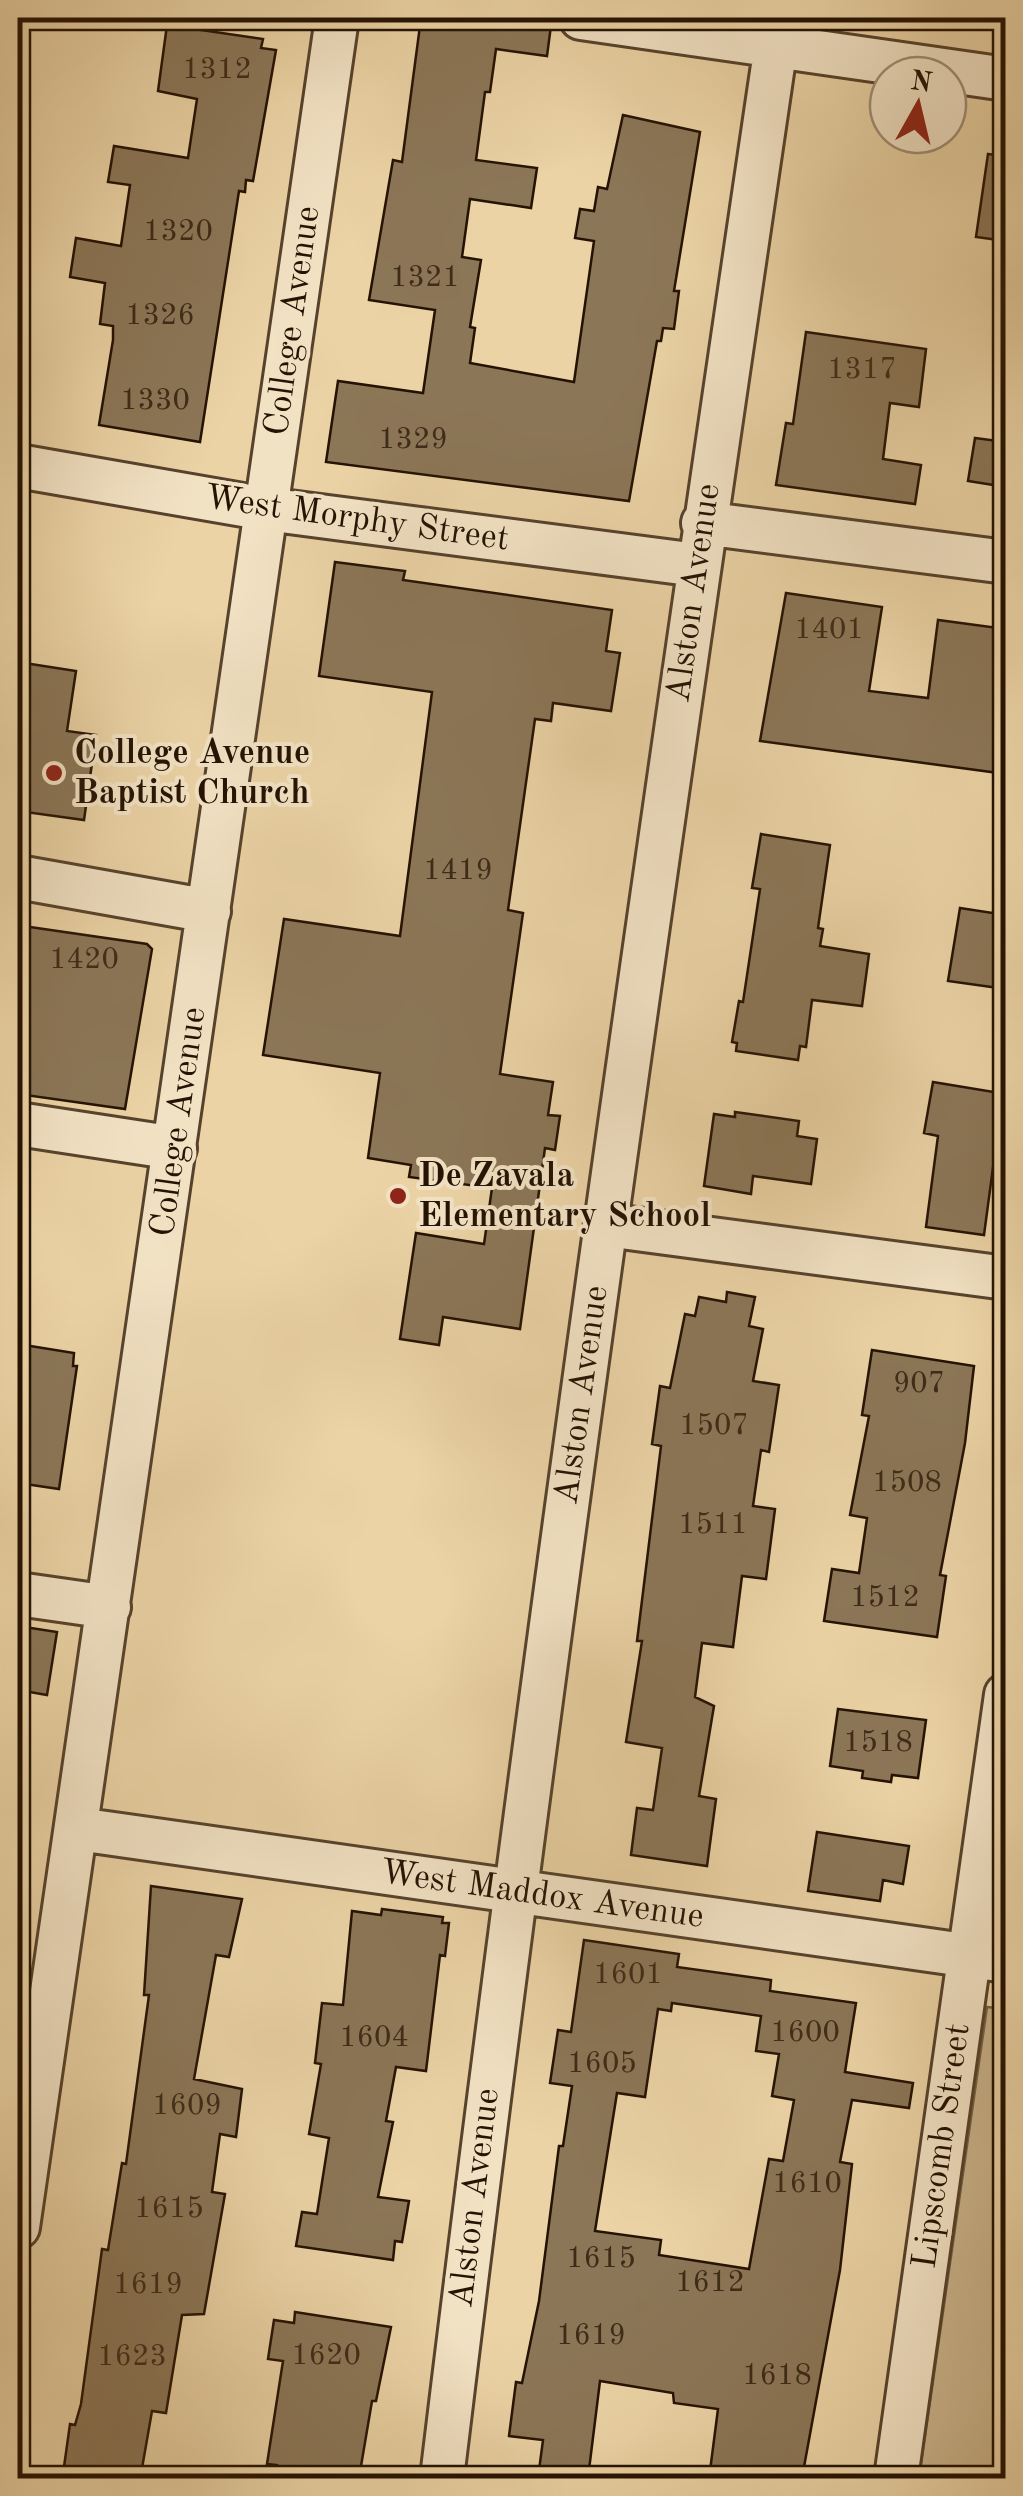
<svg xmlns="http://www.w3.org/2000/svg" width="1023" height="2496" font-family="'Old Standard TT',serif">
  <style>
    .green { fill: #c9b289; stroke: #766246; stroke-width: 2.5 }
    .building { fill: #8b7657; stroke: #241203; stroke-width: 2.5; fill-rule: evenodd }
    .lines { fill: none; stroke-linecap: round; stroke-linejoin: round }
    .minor-casing { stroke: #56422c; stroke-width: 48 }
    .minor { stroke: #f2e2c4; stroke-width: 42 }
    .poi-dot { fill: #8f2418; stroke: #f2e2c4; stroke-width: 4 }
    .labels { text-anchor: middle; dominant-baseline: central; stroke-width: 8; stroke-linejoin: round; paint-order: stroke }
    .number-label { font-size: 30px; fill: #3e2b18 }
    .street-label { font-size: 35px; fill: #241203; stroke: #f2e2c4 }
    .poi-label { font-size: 35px; font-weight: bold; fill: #241203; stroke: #f2e2c4; text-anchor: start }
  </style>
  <rect width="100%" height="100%" fill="#ebd3a5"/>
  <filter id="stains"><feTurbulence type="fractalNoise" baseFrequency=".002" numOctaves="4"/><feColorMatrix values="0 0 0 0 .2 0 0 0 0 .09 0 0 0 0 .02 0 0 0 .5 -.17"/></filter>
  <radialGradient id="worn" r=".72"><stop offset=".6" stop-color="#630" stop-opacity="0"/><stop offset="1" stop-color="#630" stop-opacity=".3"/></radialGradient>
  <path class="green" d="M987,2007L1006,2009L1005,2478H919Z"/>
  <path class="building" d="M421,18H552L547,56L496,49L490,92H485L476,160L537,168L531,208L470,199L462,257L481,260L470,327L475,328L470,363L574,382L594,241L575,238L580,209L594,211L598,187L607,189L623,115L700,132L674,291H679L674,329L663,328L661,341H657L629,501L326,462L338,381L423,393L435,310L369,300L393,160L402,162Z
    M167,25L263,39L261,48L276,50L253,181L246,180L245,192L239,191L200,442L99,425L113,340V326L100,324L105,283L70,277L76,238L121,246L130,185L108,182L114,146L188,158L197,99L158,91Z
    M988,154L1006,156V241L976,237Z
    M806,332L926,349L919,407L890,403L883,459L921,465L915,504L776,485L786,423L793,424Z
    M975,438L1006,442V487L968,481Z
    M335,562L405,571L403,580L612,610L606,651L620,653L611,711L553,703L551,721L535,719L508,910L523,913L500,1074L553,1082L548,1115L560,1116L555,1150L545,1148L520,1329L443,1317L439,1345L400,1339L416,1233L484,1244L492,1188L409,1177L411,1165L368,1158L380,1073L263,1055L284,919L400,936L432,692L319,676Z
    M786,593L882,607L869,691L928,698L938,620L1006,629V774L760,741Z
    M18,662L76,671L67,731L96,735L84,820L18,811Z
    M761,834L830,845L818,928L823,929L820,946L869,954L862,1006L812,1000L806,1047L800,1046L798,1060L736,1051L737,1043L732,1042L739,1001L743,1002L760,889L752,888Z
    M960,908L1006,915V989L948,981Z
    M30,927L147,944L152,949L125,1109L18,1094V1014L23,972L18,971V938L28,940Z
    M933,1082L1006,1094V1141L996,1145L984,1235L926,1227L938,1136L924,1133Z
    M735,1112L799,1121L797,1136L817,1139L811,1184L753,1176L751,1194L704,1186L714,1114L735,1117Z
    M727,1292L755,1297L749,1326L763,1329L753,1381L779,1385L769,1452L761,1450L753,1506L775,1509L766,1579L742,1576L733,1647L702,1643L695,1697L714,1706L699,1796L716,1799L707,1866L631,1855L637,1808L653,1810L662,1748L626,1742L642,1641H637L661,1446L652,1444L660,1386L670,1388L685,1314L695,1316L699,1297L726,1302Z
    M18,1344L74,1353L73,1366H77L59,1489L18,1483Z
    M872,1350L974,1366L965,1443L940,1575L946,1576L937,1637L824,1621L832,1569L859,1573L867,1518L850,1515L869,1416L862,1415Z
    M18,1626L57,1632L47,1695L18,1690Z
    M838,1709L926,1720L918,1778L892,1775L891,1782L862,1778L863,1771L830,1766Z
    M817,1832L909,1846L903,1884L883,1880L880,1901L808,1891Z
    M151,1886L242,1899L229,1957L216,1955L194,2079L242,2089L236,2137L220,2134L212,2192L225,2194L204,2314L182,2315L166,2413L152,2411L141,2474L102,2467L98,2478L63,2474L70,2424L75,2425L81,2404L102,2249L108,2250L122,2163L126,2164L149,1995H144Z
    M382,1909L443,1917L442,1923H449L445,1956L440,1955L426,2071L396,2067L386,2121L393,2122L378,2197L409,2201L402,2242L395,2241L393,2260L296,2246L302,2212L317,2214L329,2138L309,2134L321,2064L315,2063L322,2003L343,2005L352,1911L381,1915Z
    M584,1940L679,1954L677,1967L771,1980L770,1991L856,2003L845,2072L913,2083L909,2108L852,2100L840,2162L852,2164L840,2270L802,2478H746L710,2471L718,2409L674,2403L673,2393L600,2381L588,2478H538L543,2440L509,2436L516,2382L522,2383L539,2301L559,2146H563L572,2086L550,2083L558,2030L571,2032ZM672,2003L761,2016L756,2051L779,2054L772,2096L794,2100L783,2161L769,2159L749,2269L659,2255L661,2240L595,2231L617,2093L645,2097L658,2009L671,2011Z
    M295,2312L391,2327L376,2401H372L359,2478H275L277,2465L267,2464L283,2361L268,2359L274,2320L294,2323Z"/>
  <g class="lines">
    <defs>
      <path id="minor" d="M581,18L1006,79
        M18,466L266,509L697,565
        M703,523L1006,562
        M18,877L209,911
        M18,1124L175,1148
        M606,1225L1006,1278
        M18,1594L109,1607
        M78,1829L1006,1961
        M18,2227L337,18
        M442,2478C541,1656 659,837 780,18
        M896,2478L1006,1695"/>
    </defs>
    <use href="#minor" class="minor-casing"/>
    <use href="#minor" class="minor"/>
  </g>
  <g class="poi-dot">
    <circle cx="54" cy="773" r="10"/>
    <circle cx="398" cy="1196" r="10"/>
  </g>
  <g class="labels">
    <g class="number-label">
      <text x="217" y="70">1312</text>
      <text x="178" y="232">1320</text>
      <text x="425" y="278">1321</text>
      <text x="160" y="316">1326</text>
      <text x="862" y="370">1317</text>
      <text x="155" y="401">1330</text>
      <text x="413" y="440">1329</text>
      <text x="829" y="630">1401</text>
      <text x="458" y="871">1419</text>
      <text x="84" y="960">1420</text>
      <text x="919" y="1384">907</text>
      <text x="714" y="1426">1507</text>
      <text x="907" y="1483">1508</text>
      <text x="713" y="1525">1511</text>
      <text x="885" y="1598">1512</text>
      <text x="878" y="1743">1518</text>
      <text x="628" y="1975">1601</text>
      <text x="805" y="2033">1600</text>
      <text x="374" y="2038">1604</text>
      <text x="602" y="2064">1605</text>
      <text x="187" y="2106">1609</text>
      <text x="807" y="2184">1610</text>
      <text x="169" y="2209">1615</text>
      <text x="601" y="2259">1615</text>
      <text x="710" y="2283">1612</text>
      <text x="148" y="2285">1619</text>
      <text x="591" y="2336">1619</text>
      <text x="326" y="2356">1620</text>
      <text x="132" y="2357">1623</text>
      <text x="777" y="2376">1618</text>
    </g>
    <g class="street-label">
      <text transform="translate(293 321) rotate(-82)">College Avenue</text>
      <text transform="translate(357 519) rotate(8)">West Morphy Street</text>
      <text transform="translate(694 593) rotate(-82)">Alston Avenue</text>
      <text transform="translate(179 1122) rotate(-82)">College Avenue</text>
      <text transform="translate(582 1395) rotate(-82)">Alston Avenue</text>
      <text transform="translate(542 1895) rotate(8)">West Maddox Avenue</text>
      <text transform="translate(942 2146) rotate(-82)">Lipscomb Street</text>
      <text transform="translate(475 2198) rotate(-83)">Alston Avenue</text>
    </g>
    <g class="poi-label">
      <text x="74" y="753">College Avenue<tspan x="74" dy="40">Baptist Church</tspan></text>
      <text x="418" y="1176">De Zavala<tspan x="418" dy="40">Elementary School</tspan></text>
    </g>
  </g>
  <rect width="1023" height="2496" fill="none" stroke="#ebd3a5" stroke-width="60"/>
  <rect x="20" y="20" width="983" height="2456" fill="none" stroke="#241203" stroke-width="5"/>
  <rect x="30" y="30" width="963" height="2436" fill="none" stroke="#241203" stroke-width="2.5"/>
  <g transform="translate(918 105) rotate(8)"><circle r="48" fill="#f2e2c4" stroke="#a08f77" stroke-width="2.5"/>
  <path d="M0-8L18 38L0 25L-18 38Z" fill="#8f2418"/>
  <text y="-15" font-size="28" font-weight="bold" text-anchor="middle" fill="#241203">N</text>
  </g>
  <rect width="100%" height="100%" filter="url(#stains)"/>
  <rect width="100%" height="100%" fill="url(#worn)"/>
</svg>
